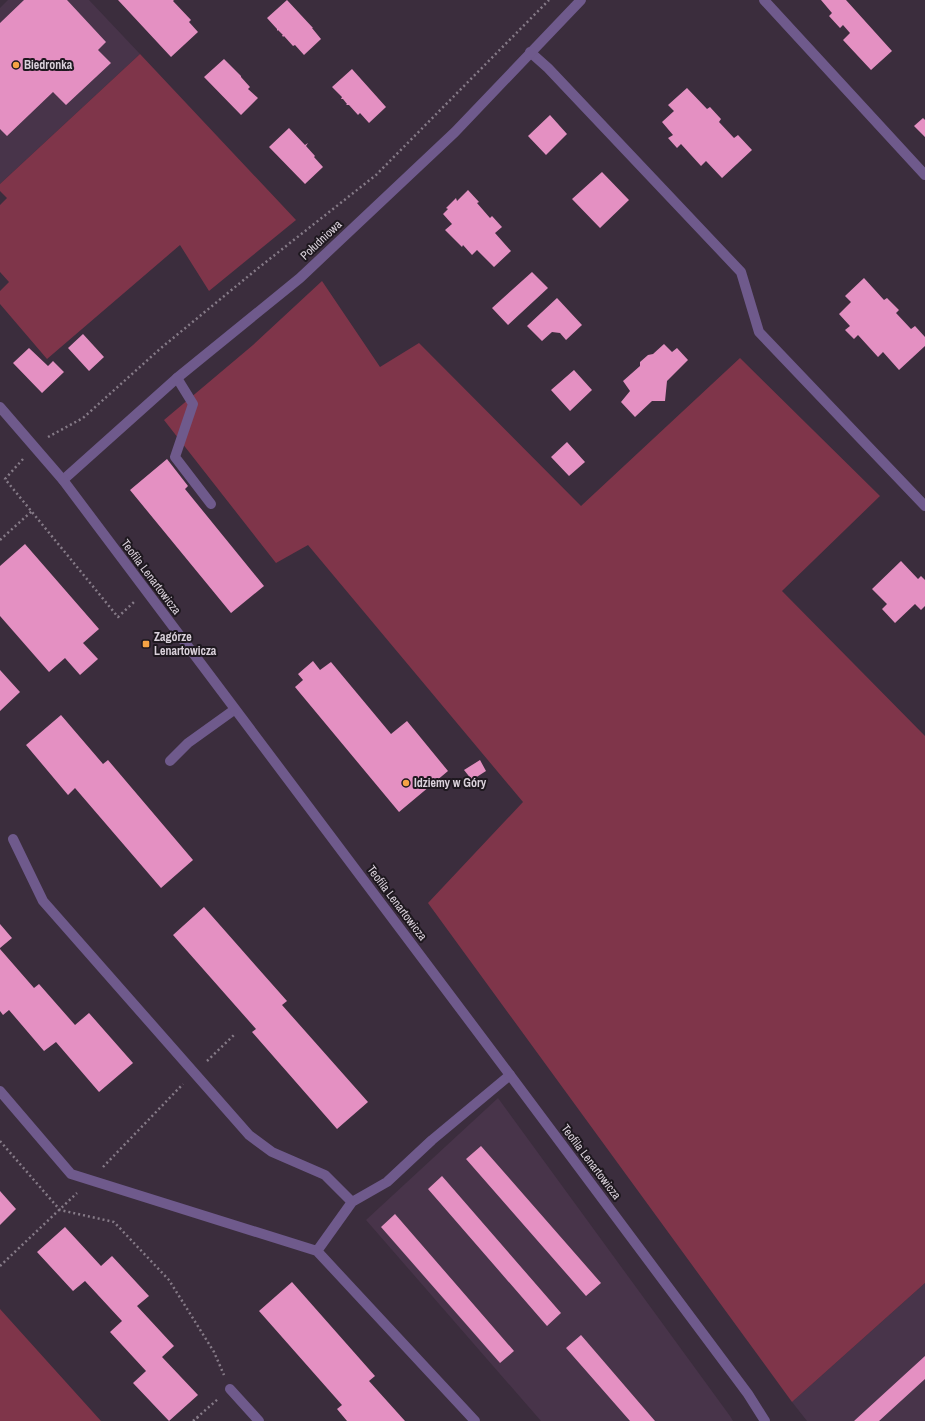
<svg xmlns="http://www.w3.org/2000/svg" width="925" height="1421" font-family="'Archivo Narrow',sans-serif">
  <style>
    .built { fill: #48344a }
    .green { fill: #7f354a }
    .building { fill: #e490c2 }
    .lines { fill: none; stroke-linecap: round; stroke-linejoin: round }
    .path { stroke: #867b88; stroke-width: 2.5; stroke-dasharray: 2 3; stroke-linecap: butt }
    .service { stroke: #6f5a8c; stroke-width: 10 }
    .minor { stroke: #6f5a8c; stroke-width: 10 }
    .tertiary { stroke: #6f5a8c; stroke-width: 10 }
    .poi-dot { fill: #f5a345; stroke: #1e181f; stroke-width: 1.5 }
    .labels { text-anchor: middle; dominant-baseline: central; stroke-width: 4; stroke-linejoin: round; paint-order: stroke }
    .poi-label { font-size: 12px; font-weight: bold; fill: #dad1db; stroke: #1e181f; text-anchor: start }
    .street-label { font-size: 12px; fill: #dad1db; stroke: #1e181f }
  </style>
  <rect width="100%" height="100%" fill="#3b2d3d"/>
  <path class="built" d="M8,0H89L140,54L0,184V8Z
    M498,1098L730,1416L733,1421H541L366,1220Z
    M925,1283V1421H807L792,1402Z"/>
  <path class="green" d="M140,54L296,220L209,291L180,245L47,359L0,304V291L9,282L0,272V205L7,198L0,191V184Z
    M322,281L380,367L419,343L581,506L740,358L880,496L782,591L925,736V1283L792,1402L428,903L523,802L308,545L276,563L164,420L253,345Z
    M0,1309L101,1421H0Z"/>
  <path class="building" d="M24,0H67L106,42L98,50L111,63L66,105L53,92L7,136L0,129V23Z
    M118,0H174L173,1L191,20L189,22L198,32L171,57Z
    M287,0L313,28H312L321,39L304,55L295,45L293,46L284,36L283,37L282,35H283L278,30L277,31V29L267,18Z
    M821,0H846L892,51L871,70L843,40L850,33L843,25L840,28L829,16L832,13Z
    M224,59L241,76V77L250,87L248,89L258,98L241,115L204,77Z
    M352,69L386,107L369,123L360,113L358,115L349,105H346L347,104L343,99H341L342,97L332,87Z
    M687,88L707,109L710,107L721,119L719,122L734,138L738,135L752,150L722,178L706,161L701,166L681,144L677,148L668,138L673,135L662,122L674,111L668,105Z
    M550,115L567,134L546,155L528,136Z
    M923,118L925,120V137L914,126Z
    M289,128L305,145L308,143L306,146L315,156L314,157L323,167L305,184L269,147Z
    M602,172L629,200L600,228L572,199Z
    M468,190L479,202L477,203L490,218L492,216L502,227L495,233L511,251L494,267L477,250L472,255L463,245L462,247L445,230L452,224L443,214L448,209L446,208L456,198L457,201Z
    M532,272L548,288L508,325L492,308Z
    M864,278L884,300L887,298L899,310L896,313L911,329L915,326L925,337V346L899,370L883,352L878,357L858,335L854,339L845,330L850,326L839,314L851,302L845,296Z
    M557,298L582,325L566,340L560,333L552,332L542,341L527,326Z
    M83,334L104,357L89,371L68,348Z
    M664,344L672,352L677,348L688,360L667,381L665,401H652L635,417L621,402L630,391L623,381L640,366V362L648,355L653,354Z
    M29,348L48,366L53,361L64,372L42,393L13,363Z
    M574,370L592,390L570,411L551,390Z
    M567,442L585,462L569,476L551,457Z
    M167,459L188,486L185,489L264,586L231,613L130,490Z
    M25,544L99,629L83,643L98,659L80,675L65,658L49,672L0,616V566Z
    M901,561L918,579L921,576L925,580V606L921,610L915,604L895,623L882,609L887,604L872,589Z
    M313,661L320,670L331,662L391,734L407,721L448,771L399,812L295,687L303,680L298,674Z
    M0,670L20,692L0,711Z
    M61,715L103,764L108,760L193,860L161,888L75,788L68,795L26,745Z
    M480,760L486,771L472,780L464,770Z
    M204,907L287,1001L282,1005L368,1102L337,1129L252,1032L256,1029L173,935Z
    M0,924L12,938L0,948Z
    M0,949L34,988L39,984L75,1025L89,1013L133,1063L99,1092L56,1042L44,1051L9,1010L3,1015L0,1011Z
    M481,1146L601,1283L586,1296L466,1159Z
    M442,1176L561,1313L547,1326L428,1189Z
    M0,1191L16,1209L0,1225Z
    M395,1214L514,1351L500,1363L381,1227Z
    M65,1227L101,1266L112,1256L149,1296L137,1306L174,1346L162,1357L198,1395L169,1421L133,1383L146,1371L110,1332L122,1321L85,1281L73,1291L37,1252Z
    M292,1282L375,1376L369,1381L405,1421H347L337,1409L342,1405L259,1311Z
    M581,1335L655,1421H630L566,1348Z
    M925,1356V1379L879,1421H854Z"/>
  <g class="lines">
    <path class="path" d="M48,437L83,418L161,348L257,269L376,175L549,0
      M23,459L5,479L118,617L134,602
      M0,540L32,511
      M207,1061L234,1035
      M0,1141L60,1210L114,1222L169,1280L214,1352L224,1375
      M103,1167L183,1084
      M0,1266L77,1193
      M197,1417L200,1421
      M193,1421L218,1399"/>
    <path class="service" d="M764,0L925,175
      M530,52L548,68L741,272L759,332L925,506
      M177,378L193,404L175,457L211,504
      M170,761L188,743L234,710
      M13,839L43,901L249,1135L272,1152L325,1175L352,1202
      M0,1091L71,1174L317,1251L475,1421
      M317,1251L352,1202L387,1182L432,1140L510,1075
      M230,1389L259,1421"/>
    <path class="minor" d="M63,480L177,378L300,278L455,132L581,0"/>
    <path class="tertiary" d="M0,407L63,480L510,1075L748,1394L765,1421"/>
  </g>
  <g class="poi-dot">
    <circle cx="16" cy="65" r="4"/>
    <rect x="142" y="640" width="8" height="8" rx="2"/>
    <circle cx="406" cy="783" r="4"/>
  </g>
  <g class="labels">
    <g class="poi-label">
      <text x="24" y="65">Biedronka</text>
      <text x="154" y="637">Zagórze<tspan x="154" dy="14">Lenartowicza</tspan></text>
      <text x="414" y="783">Idziemy w Góry</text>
    </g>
    <g class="street-label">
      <text transform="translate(321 240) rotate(-43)">Południowa</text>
      <text transform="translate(151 577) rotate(53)">Teofila Lenartowicza</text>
      <text transform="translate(397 903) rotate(53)">Teofila Lenartowicza</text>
      <text transform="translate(591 1162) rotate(53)">Teofila Lenartowicza</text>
    </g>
  </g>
</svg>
